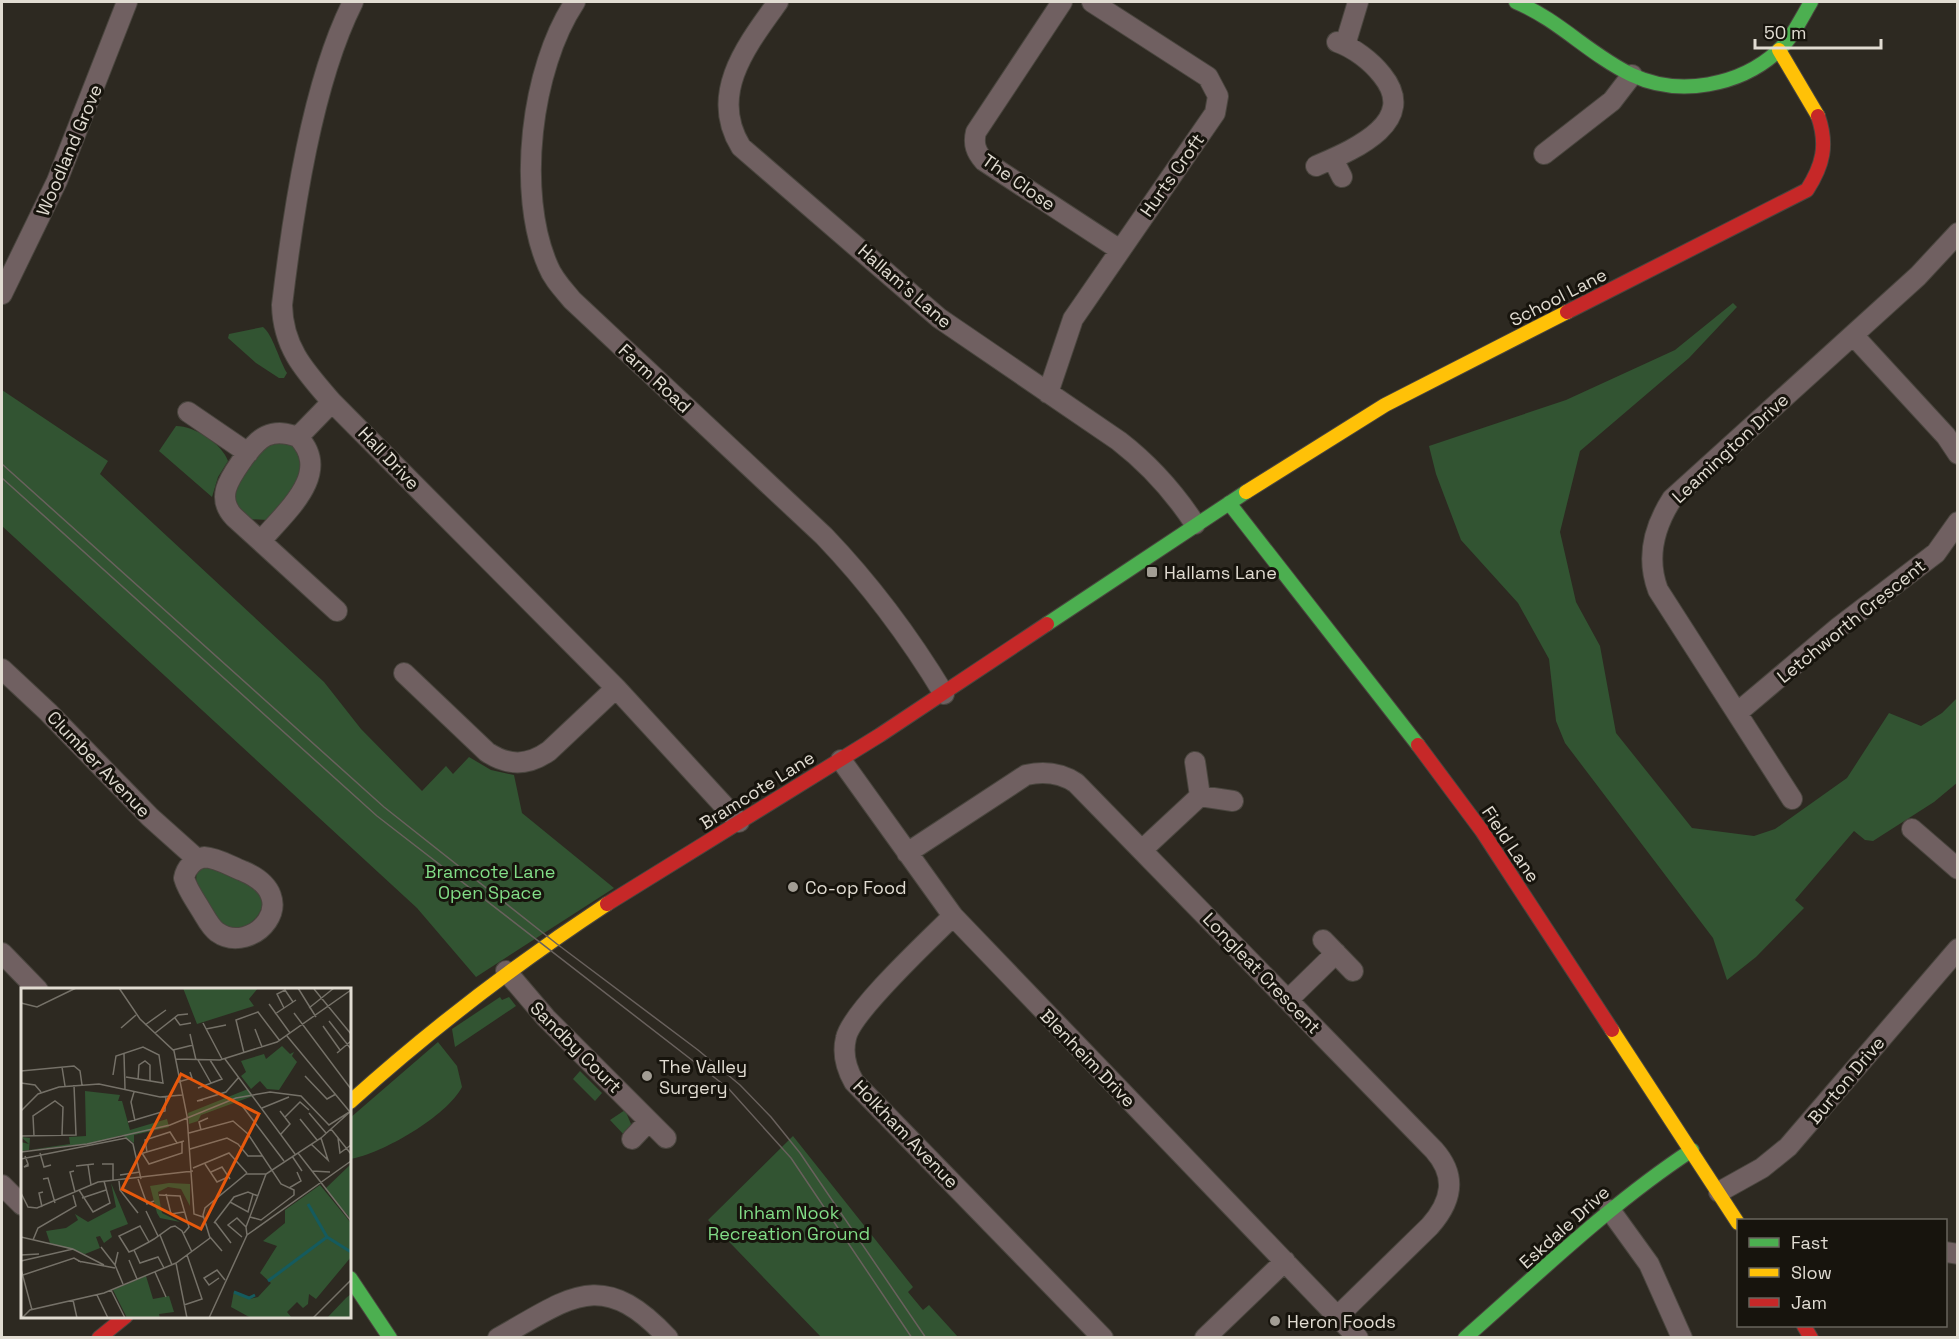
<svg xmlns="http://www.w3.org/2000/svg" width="1959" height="1339" font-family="'Space Grotesk',sans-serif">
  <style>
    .green { fill: #325432 }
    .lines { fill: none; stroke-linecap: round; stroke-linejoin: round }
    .street-casing { stroke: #49453e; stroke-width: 22 }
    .fast-casing { stroke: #49453e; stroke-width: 16 }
    .slow-casing { stroke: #49453e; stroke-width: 16 }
    .jam-casing { stroke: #49453e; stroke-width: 16 }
    .street { stroke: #706061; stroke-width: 20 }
    .fast { stroke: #4caf50; stroke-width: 14 }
    .slow { stroke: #ffc107; stroke-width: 14 }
    .jam { stroke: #c62828; stroke-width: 14 }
    .tram { stroke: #69615d; stroke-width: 1.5 }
    .poi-dot { fill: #a29d94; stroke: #17140d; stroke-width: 2 }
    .labels { text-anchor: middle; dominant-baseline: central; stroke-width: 6; stroke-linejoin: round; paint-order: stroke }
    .street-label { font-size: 18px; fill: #e1dcd2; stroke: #17140d }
    .poi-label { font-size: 18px; fill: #e1dcd2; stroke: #17140d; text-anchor: start }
    .park-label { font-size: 18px; fill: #82dd87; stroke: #17140d }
    .inset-river { fill: none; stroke: #155b5e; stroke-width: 3 }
    .inset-road { fill: none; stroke: #757168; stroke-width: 1.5 }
    .view { fill: #e8590c; fill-opacity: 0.15; stroke: #e8590c; stroke-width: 3 }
    .inset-edge { fill: none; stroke: #e1dcd2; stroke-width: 3 }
  </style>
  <rect width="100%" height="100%" fill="#2d2921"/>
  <path class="green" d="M1733,303L1737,307L1689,358L1580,451L1560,532L1576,602L1600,646L1616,733L1692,828L1754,836L1775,829L1847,778L1889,713L1921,726L1942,713L1957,698L1958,782L1934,802L1873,841L1865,840L1854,831L1795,900L1804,908L1756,957L1727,980L1713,938L1565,743L1556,721L1549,659L1518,603L1461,540L1436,474L1429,446L1566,400L1675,350Z
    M263,327C273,335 279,360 287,373L284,378H279L256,363L228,338L229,334Z
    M2,390L108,461L100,474L324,682L361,729L422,791L446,766L453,774L469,757L491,770L514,775L522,813L614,888L476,977L417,908L2,526Z
    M176,426C195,426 222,444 228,461L218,477L212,497L159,451Z
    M279,440L297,446L305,475L268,520L247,519L238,512L232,494L235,483L265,444Z
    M208,865L251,883L264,899C261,915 254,923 239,929L221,925C211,910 192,891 197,872Z
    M500,997L502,1000L509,997L516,1006L455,1047L452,1029Z
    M438,1042L457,1066L462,1087C447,1116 382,1154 350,1159V1118Z
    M580,1071L602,1093L595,1101L573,1079Z
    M625,1110L631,1124L626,1137L610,1120Z
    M793,1136L913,1287L908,1292L923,1310L929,1305L958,1337H821L708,1220Z"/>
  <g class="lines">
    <defs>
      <path id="street" d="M353,2C312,83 293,213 282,305C283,348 305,371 332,402L616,688L739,822
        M575,2C531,68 516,193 548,266C553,279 563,289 572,300L824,536C871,585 909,636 944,694
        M778,2C747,45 708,94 741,147L939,318L1119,441C1150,465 1174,492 1195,524
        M1062,2L976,132C973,144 976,152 984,161L1120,250
        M1345,45L1358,2
        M1544,154L1612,101L1632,75
        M1333,159L1342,177
        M1316,166C1350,151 1421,123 1382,75C1371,61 1354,48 1337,42
        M2,294L57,181L127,2
        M1853,335L1946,436L1958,454
        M1048,393L1073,319L1215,113L1218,96L1208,77L1092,2
        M188,412L248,453
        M298,437C287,433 277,431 266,436C257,440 249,451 243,459C230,478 215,497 234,517L337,611
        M261,541C285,512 333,474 298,437L332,402
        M2,669L48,712L150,817L197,859
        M404,673L487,752C508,766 528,766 549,751L616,688
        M1737,713L1839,627L1936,553L1958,522
        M841,760L953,916L1358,1338
        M1195,762L1200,796L1233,801
        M1792,799L1658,590C1646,558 1654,527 1672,499L1918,276L1958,233
        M1912,829L1958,869
        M1142,850L1200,796
        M907,853L1026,775C1044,771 1061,773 1076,783L1434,1150C1457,1176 1452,1201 1430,1226L1338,1316
        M204,857C218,858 230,866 243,871C307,898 252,957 217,932C210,927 206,918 201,910C195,900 187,889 184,878C186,867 194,860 204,857Z
        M953,916C931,938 851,1012 846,1038C842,1054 846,1068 854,1082L1103,1338
        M1323,940L1353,971
        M2,953L38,990
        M506,971L546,1018L666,1138
        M1288,1000L1336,953
        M632,1139L649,1121
        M2,1185L22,1205
        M1719,1192L1762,1168L1788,1147L1958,949
        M1610,1210L1649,1264L1682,1338
        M1946,1252L1958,1254
        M498,1338C570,1298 601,1266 668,1338
        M1205,1338L1285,1261"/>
      <path id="fast" d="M1516,2C1559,20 1590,55 1632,75C1679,97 1740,86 1778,51C1792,38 1801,19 1811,2
        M1229,503L1418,745
        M1047,624L1246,492
        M350,1278L390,1338
        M1465,1338C1539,1273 1610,1204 1692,1150"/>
      <path id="slow" d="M1779,50L1818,116
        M1246,492L1385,405L1567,312
        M1612,1030L1738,1223
        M350,1102C431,1029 516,964 607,904"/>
      <path id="jam" d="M1567,312L1807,190C1823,165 1828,145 1818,116
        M1418,745L1482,831L1612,1030
        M607,904L880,735L1047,624
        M1804,1326L1811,1338
        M99,1338L126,1316"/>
    </defs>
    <use href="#street" class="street-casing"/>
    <use href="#fast" class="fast-casing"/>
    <use href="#slow" class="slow-casing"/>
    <use href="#jam" class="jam-casing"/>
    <use href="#street" class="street"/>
    <use href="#fast" class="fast"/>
    <use href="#slow" class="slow"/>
    <use href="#jam" class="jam"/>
    <path class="tram" d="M2,464L384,807L557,944L698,1050L740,1085L771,1117L800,1153L926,1338
      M2,478L377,816L728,1088L791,1158L912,1338"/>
  </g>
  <g class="poi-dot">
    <rect x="1146" y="566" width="12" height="12" rx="3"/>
    <circle cx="793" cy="887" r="6"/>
    <circle cx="647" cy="1076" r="6"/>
    <circle cx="1275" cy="1321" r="6"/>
  </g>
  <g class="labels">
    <g class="street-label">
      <text transform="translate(69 150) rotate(-67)">Woodland Grove</text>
      <text transform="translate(1172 175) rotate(-55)">Hurts Croft</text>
      <text transform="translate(1019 182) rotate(35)">The Close</text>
      <text transform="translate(905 286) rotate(41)">Hallam's Lane</text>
      <text transform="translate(1558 297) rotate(-27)">School Lane</text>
      <text transform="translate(655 378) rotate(43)">Farm Road</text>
      <text transform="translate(1730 448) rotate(-43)">Leamington Drive</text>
      <text transform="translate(389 458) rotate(46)">Hall Drive</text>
      <text transform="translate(1851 621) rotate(-39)">Letchworth Crescent</text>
      <text transform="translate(99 764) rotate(46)">Clumber Avenue</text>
      <text transform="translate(757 790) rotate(-32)">Bramcote Lane</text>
      <text transform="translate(1511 844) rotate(56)">Field Lane</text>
      <text transform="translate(1262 973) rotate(46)">Longleat Crescent</text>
      <text transform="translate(576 1047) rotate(45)">Sandby Court</text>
      <text transform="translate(1088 1058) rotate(46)">Blenheim Drive</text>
      <text transform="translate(1846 1080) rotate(-50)">Burton Drive</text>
      <text transform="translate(906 1134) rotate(46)">Holkham Avenue</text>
      <text transform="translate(1564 1227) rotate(-42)">Eskdale Drive</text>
    </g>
    <g class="poi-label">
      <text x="1164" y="572">Hallams Lane</text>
      <text x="805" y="887">Co-op Food</text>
      <text x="659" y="1066">The Valley<tspan x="659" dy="21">Surgery</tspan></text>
      <text x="1287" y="1321">Heron Foods</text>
    </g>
    <g class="park-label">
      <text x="490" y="871">Bramcote Lane<tspan x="490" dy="21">Open Space</tspan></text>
      <text x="789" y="1212">Inham Nook<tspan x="789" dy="21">Recreation Ground</tspan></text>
    </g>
  </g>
  <g transform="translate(21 988)">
    <rect width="330" height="330" fill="#2d2921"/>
    <path d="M162,0H237L228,11L233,18L176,36ZM261,58L269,66L273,64L271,68L276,74L258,102L246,101L239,93L230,101L220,88L225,84L220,73L243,66L245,71ZM227,101L232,108L180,127L177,133L168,136L167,125ZM64,103L99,107L97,113H101L109,142L146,131L148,139L113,147V155L101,147L73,155L0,163V154L8,156L0,149L9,150L8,162L49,156L48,149L65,148ZM330,176V231L304,201ZM90,195L107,236L89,243L91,249L83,255L79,248L75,249L79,260L64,266L29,255L25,243L45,240L57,232L54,226L67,234L95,219ZM148,195L169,196V218L160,201L147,199L137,204L141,225L159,234L139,230L136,225L129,198ZM299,197L330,235V269L295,311L288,306L287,316L282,320L276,314L266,324L271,330H230L210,319L213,303L228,311L237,309L250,295L239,285L256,258L242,253L264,235V222ZM125,288L132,311L148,308L153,324L138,326L139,330H106L92,302ZM330,306V330H306L325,310Z" fill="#325432"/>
    <path class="inset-river" d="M287,216L306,249L330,264M247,293L306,249M213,304L228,310L234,307"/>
    <path class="inset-road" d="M98,0L119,31L153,63L166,128L173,226L182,229M277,0L295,29M293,1L330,46M0,15L16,19L55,0M248,16L269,45M263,20L256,6L264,2L272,14M288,20L313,0M273,25L330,101M254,26L275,12M154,30L159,37L170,35M308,33L330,61M182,35L201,71M124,37L145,22M302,38L319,62M100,40L115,27M185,41L205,37M234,41L241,59M134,45L157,27L167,26M169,46L175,72M266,48L329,124M152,62L172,57M223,65L215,32L237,24L259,53M316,65L330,53M103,66L104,101M154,71L199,72L256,54L330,2M204,71L274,166M177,72L190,95M41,79L44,98M0,83L53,78L59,83L61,97M92,87L95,68L122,59L138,67L142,95L105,89M284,88L306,111L315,106M117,92L118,77L124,73L129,77V94M157,94L171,90L169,84M0,95L14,97L20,104M177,100L201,91L189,72M113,104L110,114L114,133M182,112L176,113L205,104L218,89M219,115L263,173M241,120L268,109M0,123L17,106L38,99L78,96L139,109L161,107M259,123L269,136L260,146M288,125L305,145M264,129L279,114L288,122M279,131L296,152M107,134L144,123L145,109M310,141L330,166M180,142L178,134L187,130M168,145L212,133L227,146L260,196L273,202V207L240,232L229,229M0,148L55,147L53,97M13,148L12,128L34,113L42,119L41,147M317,150L319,165L330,157M290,156L307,172L300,150M169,161L206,150L217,156L227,168H241M0,164L66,156L149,137L215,110L249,104L280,108L308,137L330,123M126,164L124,152L149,144L156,155M19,165L23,179L30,177M121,165L128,176L161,165V154M277,165L330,233M119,166L163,153M4,168L7,176V178L3,179L7,176M271,168L281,183M0,171L105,150L112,156L120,191M81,176H92V193M184,176L196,194L207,189M67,177L70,197M55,178L73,176M172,180L208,165L226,185M53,183L49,184L54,204M291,183L309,184M190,184L201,179L209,191M99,187L119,184M22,191L27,190L34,215M117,191L126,216L133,213M98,193L99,202L117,225M268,200L280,193L276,184M58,202L72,224L89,215L83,193M0,205L7,219L16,220L77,194L172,183M145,206L150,226L163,224M138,207L159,208L168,239L163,245M61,210L85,202M209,214L227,224L232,206M21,219L18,205L22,204M125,223L137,248M194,234L210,255M193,235L213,209L227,204L237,208M139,247L151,277M226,247L225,239L245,186L300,150L330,123M0,249L52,261M189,249L201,263M221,249L207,237L216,230L225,239M12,252L17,240L55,218L52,207M128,254L119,238L98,248L108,264L113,262L128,254L133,251L150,239L154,238L161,243L171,264M80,259L94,277M113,262L119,275L137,269L143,280M97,264L94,277L102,296M0,267L18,266M108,272L116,291M0,273L52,261L83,277M57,273L94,280M155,275L166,330M0,281L11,322M134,284L145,309M2,287L53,270L60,274M198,290L188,297L183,290L196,282L204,292M90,302L104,330M76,307L87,330M52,312L56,330M163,317L181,311L166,267M1,330L9,322L83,305L155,275L189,250L182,227L184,220L225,186H245M188,330L226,247L330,173M292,330L330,292"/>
    <path class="view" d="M160,86L238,126L180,241L101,201Z"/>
    <rect width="330" height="330" class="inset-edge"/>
  </g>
  <rect width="1959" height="1339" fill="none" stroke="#e1dcd2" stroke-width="6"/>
  <rect x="1737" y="1219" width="210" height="108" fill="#17140d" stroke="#68645c" stroke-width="1.5"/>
  <rect x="1749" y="1238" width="30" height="9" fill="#4caf50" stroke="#68645c" stroke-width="1.5"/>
  <text x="1791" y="1249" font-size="18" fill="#e1dcd2">Fast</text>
  <rect x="1749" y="1268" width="30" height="9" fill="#ffc107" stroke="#68645c" stroke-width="1.5"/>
  <text x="1791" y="1279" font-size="18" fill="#e1dcd2">Slow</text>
  <rect x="1749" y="1298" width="30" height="9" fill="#c62828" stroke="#68645c" stroke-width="1.5"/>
  <text x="1791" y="1309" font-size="18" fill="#e1dcd2">Jam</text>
  <path d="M1755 39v9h126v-9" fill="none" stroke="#e1dcd2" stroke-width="3"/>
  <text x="1764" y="39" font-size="18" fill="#e1dcd2" stroke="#17140d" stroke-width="4.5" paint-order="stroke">50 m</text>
</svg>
